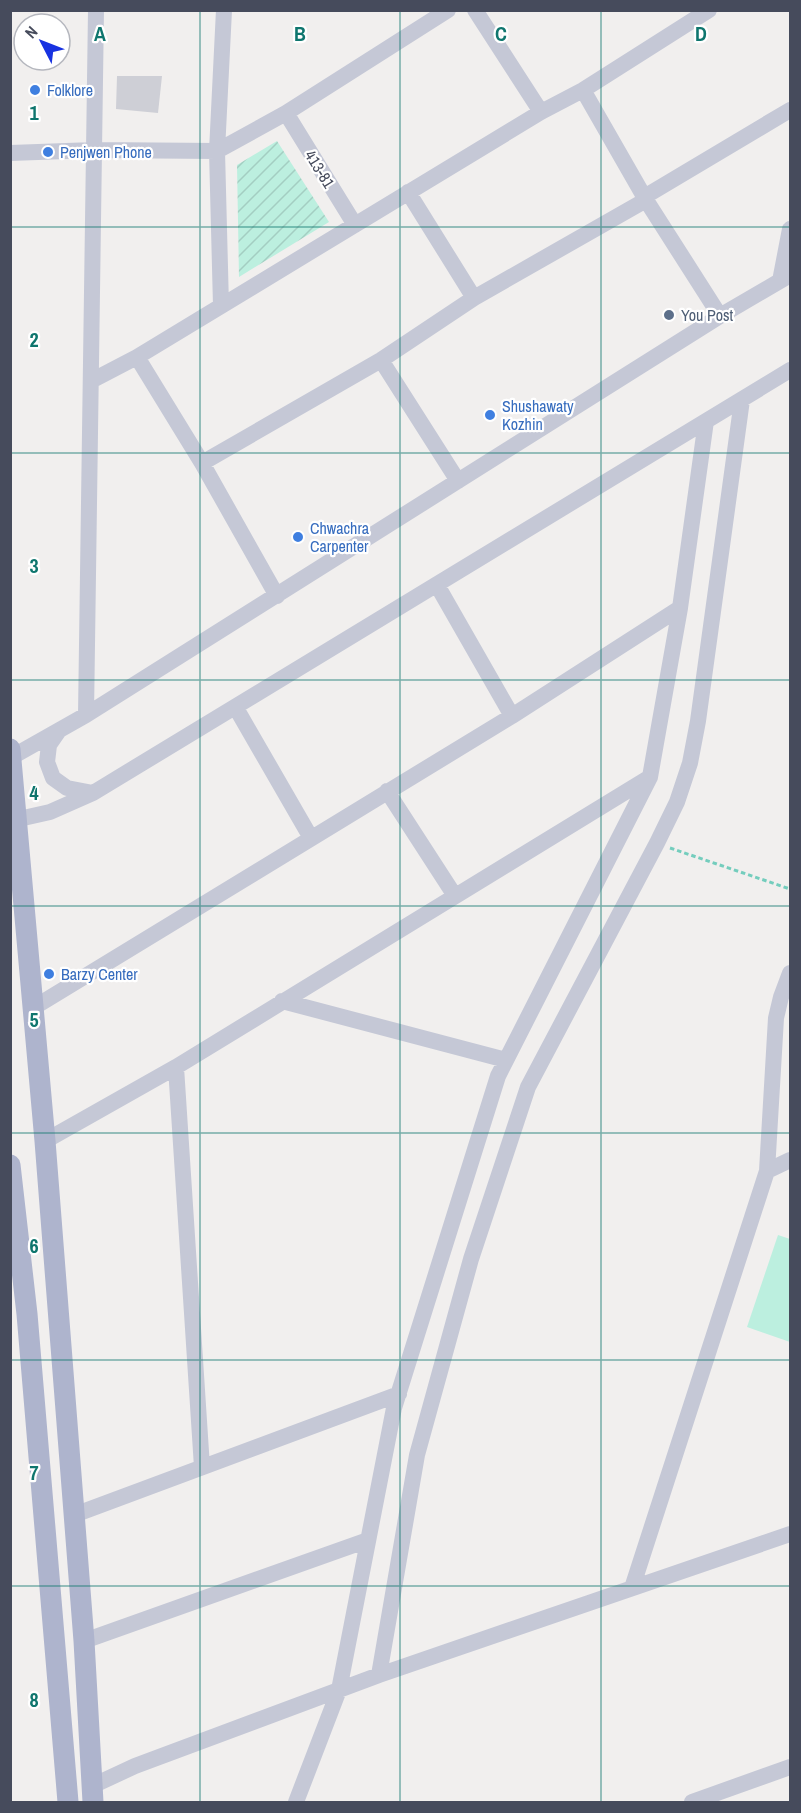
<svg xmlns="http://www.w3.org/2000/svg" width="801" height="1813" font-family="'Archivo Narrow',sans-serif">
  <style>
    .garden { fill: url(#garden-furrows) }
    .pitch { fill: #bcefdf }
    .building { fill: #cecfd6 }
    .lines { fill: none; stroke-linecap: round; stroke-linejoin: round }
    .path { stroke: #74cdbd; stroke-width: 3; stroke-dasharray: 4.5 3; stroke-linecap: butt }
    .minor { stroke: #c5c8d6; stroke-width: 16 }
    .major { stroke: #aeb4cd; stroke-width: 21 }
    .grid { fill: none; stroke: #0f766e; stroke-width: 1.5; stroke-opacity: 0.55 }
    .shop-dot { fill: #3f7fe0; stroke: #fff; stroke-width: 2 }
    .service-dot { fill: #5c6f8a; stroke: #fff; stroke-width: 2 }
    .labels { text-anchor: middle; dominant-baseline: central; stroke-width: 4.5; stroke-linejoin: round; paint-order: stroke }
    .shop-label { font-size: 16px; fill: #366cbe; stroke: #fff; text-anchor: start }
    .street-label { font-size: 16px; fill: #464b5c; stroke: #fff }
    .service-label { font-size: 16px; fill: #4e5e75; stroke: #fff; text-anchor: start }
    .grid-label { font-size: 20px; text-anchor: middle; font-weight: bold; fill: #0f766e; stroke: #fff; stroke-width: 4.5; stroke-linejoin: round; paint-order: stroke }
  </style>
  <defs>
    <pattern id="garden-furrows" width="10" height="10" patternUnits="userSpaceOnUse" patternTransform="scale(1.5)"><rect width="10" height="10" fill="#bcefdf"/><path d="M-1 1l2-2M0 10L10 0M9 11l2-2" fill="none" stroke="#a3cec2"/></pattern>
  </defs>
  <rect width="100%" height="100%" fill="#f1efee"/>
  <path class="garden" d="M277,141L329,222L239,277L237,165Z"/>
  <path class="pitch" d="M778,1235L790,1239V1342L747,1327Z"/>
  <path class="building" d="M117,76H162L158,113L116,109Z"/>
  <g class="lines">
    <path class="path" d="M670,848L790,889"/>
    <path class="minor" d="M475,10L541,112
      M583,90L646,200L720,316
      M286,113L355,225
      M10,153L94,150L217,151L286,113L448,10
      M408,192L474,298
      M644,197L790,110
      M780,281L790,229
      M221,306L217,151L224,10
      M137,357L202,463L277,596
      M381,360L458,481
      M91,381L137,357L541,112L583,90L709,10
      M202,463L381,360L474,298L646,200
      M437,585L512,716
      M236,708L311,838
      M86,715L96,10
      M58,732L49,745L47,762L53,778L67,788L93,793
      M10,758L86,715L720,316L790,275
      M387,791L455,896
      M10,821L50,812L93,793L790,370
      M282,1001L506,1060
      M33,1008L512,716L680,608
      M176,1067L202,1467
      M45,1141L176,1067L650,777
      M767,1171L790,1160
      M74,1515L399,1394
      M632,1588L767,1171L776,1018L781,997L790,973
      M84,1641L368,1540
      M379,1675L417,1455L471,1259L528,1087L657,843L677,802L690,763L698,721L742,400
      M92,1786L135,1766L379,1675L790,1534
      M296,1802L339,1690L394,1408L498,1076L650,777L680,608L706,421
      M692,1802L790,1767"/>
    <path class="major" d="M10,749L45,1141L84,1641L93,1802
      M10,1165L27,1314L68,1802"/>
  </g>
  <path class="grid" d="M200,10V1802M400,10V1802M601,10V1802M10,227H790M10,453H790M10,680H790M10,906H790M10,1133H790M10,1360H790M10,1586H790"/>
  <g class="shop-dot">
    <circle cx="35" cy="90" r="6"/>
    <circle cx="48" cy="152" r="6"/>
    <circle cx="490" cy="415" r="6"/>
    <circle cx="298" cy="537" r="6"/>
    <circle cx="49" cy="974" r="6"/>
  </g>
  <circle class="service-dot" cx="669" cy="315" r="6"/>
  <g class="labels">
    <g class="shop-label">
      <text x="47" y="90">Folklore</text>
      <text x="60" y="152">Penjwen Phone</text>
      <text x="502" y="406">Shushawaty<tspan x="502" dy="18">Kozhin</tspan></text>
      <text x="310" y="528">Chwachra<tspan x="310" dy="18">Carpenter</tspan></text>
      <text x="61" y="974">Barzy Center</text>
    </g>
    <g class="street-label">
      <text transform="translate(320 169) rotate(58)">413-81</text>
    </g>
    <g class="service-label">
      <text x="681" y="315">You Post</text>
    </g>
  </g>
  <g class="grid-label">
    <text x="100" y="41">A</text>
    <text x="300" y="41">B</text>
    <text x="501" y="41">C</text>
    <text x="701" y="41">D</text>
    <text x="34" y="120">1</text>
    <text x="34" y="347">2</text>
    <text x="34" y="573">3</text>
    <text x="34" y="800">4</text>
    <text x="34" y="1027">5</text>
    <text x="34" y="1253">6</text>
    <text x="34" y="1480">7</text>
    <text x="34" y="1707">8</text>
  </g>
  <rect width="801" height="1813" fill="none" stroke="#464b5c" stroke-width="24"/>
  <g transform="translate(42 42) rotate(312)"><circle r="28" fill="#ffffff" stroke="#b5b7be" stroke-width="1.5"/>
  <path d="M0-4.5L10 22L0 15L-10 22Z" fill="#1832e1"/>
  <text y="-9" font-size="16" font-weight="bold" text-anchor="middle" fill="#464b5c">N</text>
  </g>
</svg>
